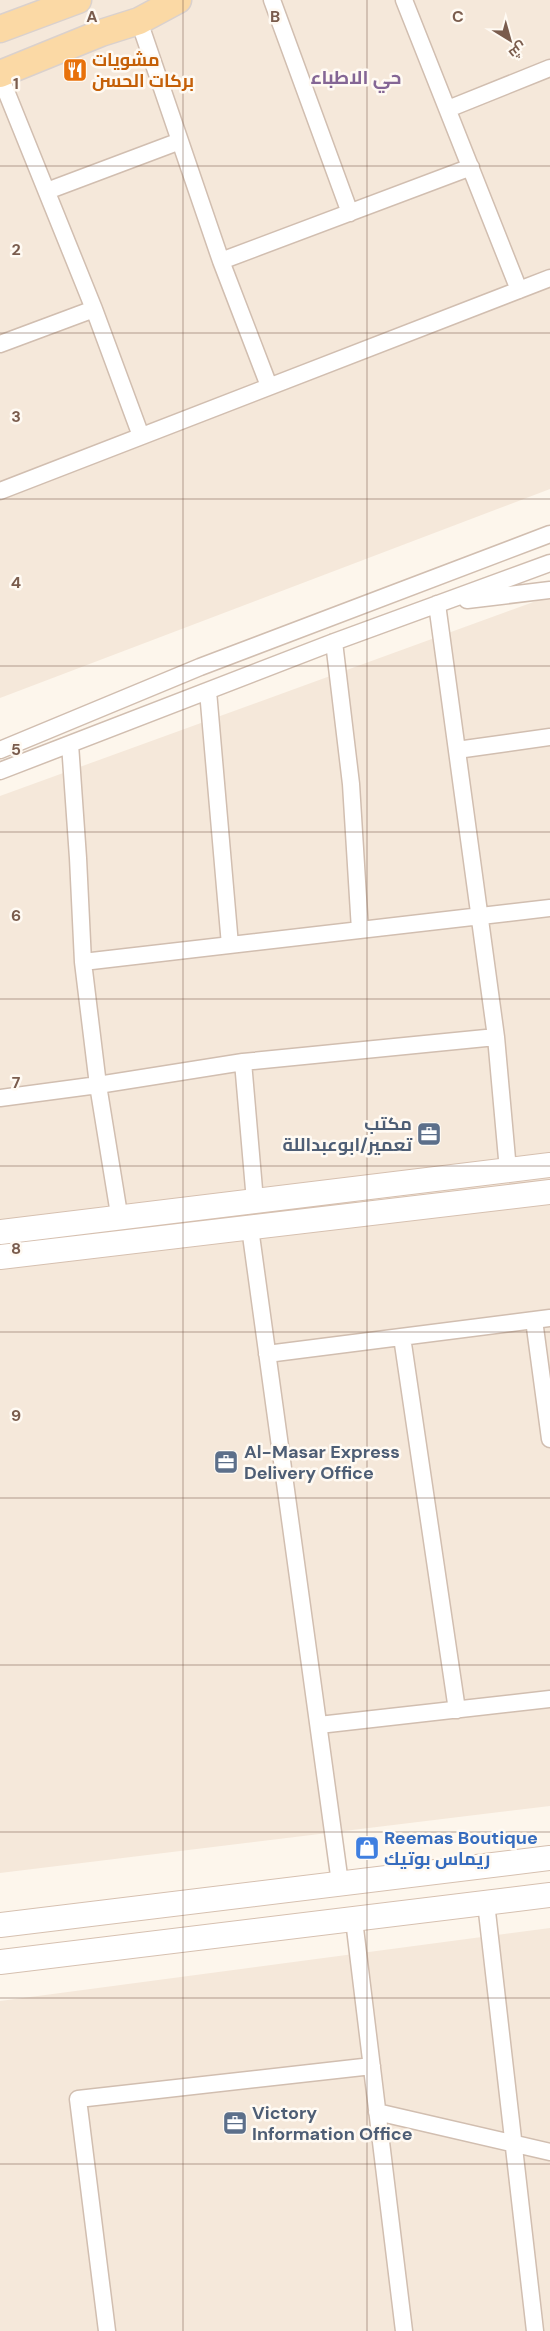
<svg xmlns="http://www.w3.org/2000/svg" width="550" height="2331" font-family="'DM Sans',Cairo,sans-serif">
  <style>
    .residential { fill: #f5e8da }
    .lines { fill: none; stroke-linecap: round; stroke-linejoin: round }
    .street-casing { stroke: #d1beb0; stroke-width: 19 }
    .secondary-casing { stroke: #d6c0b0; stroke-width: 26 }
    .primary-casing { stroke: #dad1cd; stroke-width: 29 }
    .street { stroke: #fff; stroke-width: 16 }
    .secondary { stroke: #fff; stroke-width: 24 }
    .primary { stroke: #fbd9a5; stroke-width: 26 }
    .grid { fill: none; stroke: #7a5c4d; stroke-width: 1; stroke-opacity: 0.55 }
    .labels { text-anchor: middle; dominant-baseline: central; stroke-width: 5; stroke-linejoin: round; paint-order: stroke }
    .food-label { font-size: 18px; font-weight: bold; fill: #c56008; stroke: #fffaf3; text-anchor: start }
    .service-label { font-size: 18px; font-weight: bold; fill: #4e5e75; stroke: #fffaf3; text-anchor: start }
    .shop-label { font-size: 18px; font-weight: bold; fill: #366cbe; stroke: #fffaf3; text-anchor: start }
    .neighbourhood-label { font-size: 19px; font-weight: bold; fill: #846695; stroke: #fffaf3 }
    .grid-label { font-size: 16px; text-anchor: middle; font-weight: bold; fill: #7a5c4d; stroke: #fffaf3; stroke-width: 5; stroke-linejoin: round; paint-order: stroke }
  </style>
  <rect width="100%" height="100%" fill="#fdf6ec"/>
  <path class="residential" d="M0,0H550V489L0,698Z
    M550,596V1806L0,1873V796Z
    M550,1928V2331H0V2001Z"/>
  <g class="lines">
    <defs>
      <path id="street" d="M272,0L350,213
        M404,0L519,290
        M139,21L221,261L269,386
        M0,76L94,309L141,436
        M448,109L550,68
        M47,191L180,141
        M221,261L471,167
        M0,344L94,309
        M0,491L550,278
        M467,600L550,590
        M437,604L496,1037L508,1170
        M334,642L351,784L360,930
        M208,691L230,945
        M70,744L78,858L83,962L98,1085L118,1208
        M0,750L200,667L550,534
        M457,750L550,737
        M0,771L334,642L550,563
        M83,962L550,908
        M243,1062L255,1201
        M0,1098L98,1085L243,1062L496,1037
        M250,1228L340,1883
        M534,1320L550,1439
        M402,1337L457,1710
        M267,1354L550,1318
        M319,1725L550,1699
        M486,1903L535,2331
        M354,1920L404,2331
        M377,2112L550,2152
        M107,2331L78,2099L372,2066"/>
      <path id="secondary" d="M0,1232L550,1165
        M0,1257L550,1192
        M0,1925L550,1858
        M0,1962L550,1895"/>
      <path id="primary" d="M0,29L78,0
        M0,74L101,33L139,21L178,0"/>
    </defs>
    <use href="#street" class="street-casing"/>
    <use href="#secondary" class="secondary-casing"/>
    <use href="#primary" class="primary-casing"/>
    <use href="#street" class="street"/>
    <use href="#secondary" class="secondary"/>
    <use href="#primary" class="primary"/>
  </g>
  <path class="grid" d="M183,0V2331M367,0V2331M0,166H550M0,333H550M0,499H550M0,666H550M0,832H550M0,999H550M0,1166H550M0,1332H550M0,1498H550M0,1665H550M0,1832H550M0,1998H550M0,2164H550"/>
  <defs>
    <symbol id="restaurant-square" viewBox="-11 -11 22 22"><rect x="-9" y="-9" width="18" height="18" rx="4" fill="#e8710a" stroke="#fffaf3"/><path d="M-5-6h1v4h1v-4h1v4h1v-4h1v5L-1.5 .5V6h-2V.5L-5-1ZM5-6V6H3V1.5H1.5Q1.5-4 5-6Z" fill="#fff"/></symbol>
    <symbol id="office-square" viewBox="-11 -11 22 22"><rect x="-9" y="-9" width="18" height="18" rx="4" fill="#5c6f8a" stroke="#fffaf3"/><path d="M-6-3h4V-5.5h4V-3h4V5H-6ZM-1-4.5V-3h2v-1.5ZM-6 0V1H6V0Z" fill="#fff"/></symbol>
    <symbol id="shop-square" viewBox="-11 -11 22 22"><rect x="-9" y="-9" width="18" height="18" rx="4" fill="#3f7fe0" stroke="#fffaf3"/><path d="M-5-2.5h2.3a2.7 3.5 0 0 1 5.4 0H5L5.5 6h-11ZM-1.5-2.5h3a1.5 2.3 0 0 0-3 0Z" fill="#fff"/></symbol>
  </defs>
  <g fill-rule="evenodd">
    <use href="#restaurant-square" x="61" y="56" width="28" height="28"/>
    <use href="#office-square" x="415" y="1120" width="28" height="28"/>
    <use href="#office-square" x="212" y="1448" width="28" height="28"/>
    <use href="#shop-square" x="353" y="1834" width="28" height="28"/>
    <use href="#office-square" x="221" y="2109" width="28" height="28"/>
  </g>
  <g class="labels">
    <g class="food-label">
      <text x="92" y="60">مشويات<tspan x="92" dy="21">بركات الحسن</tspan></text>
    </g>
    <g class="service-label">
      <text x="412" y="1124" text-anchor="end">مكتب<tspan x="412" dy="21">تعمير/ابوعبداللة</tspan></text>
      <text x="244" y="1452">Al-Masar Express<tspan x="244" dy="21">Delivery Office</tspan></text>
      <text x="252" y="2113">Victory<tspan x="252" dy="21">Information Office</tspan></text>
    </g>
    <g class="shop-label">
      <text x="384" y="1838">Reemas Boutique<tspan x="384" dy="21">ريماس بوتيك</tspan></text>
    </g>
    <g class="neighbourhood-label">
      <text x="356" y="77">حي الاطباء</text>
    </g>
  </g>
  <g class="grid-label">
    <text x="92" y="22">A</text>
    <text x="275" y="22">B</text>
    <text x="458" y="22">C</text>
    <text x="16" y="89">1</text>
    <text x="16" y="255">2</text>
    <text x="16" y="422">3</text>
    <text x="16" y="588">4</text>
    <text x="16" y="755">5</text>
    <text x="16" y="921">6</text>
    <text x="16" y="1088">7</text>
    <text x="16" y="1254">8</text>
    <text x="16" y="1421">9</text>
  </g>
  <g transform="translate(510 40) rotate(143)" stroke="#fffaf3" stroke-width="4" paint-order="stroke">
  <path d="M0-4L9 19L0 12L-9 19Z" fill="#7a5c4d"/>
  <text y="-8" font-size="14" font-weight="bold" text-anchor="middle" fill="#7a5c4d">ش</text>
  </g>
</svg>
